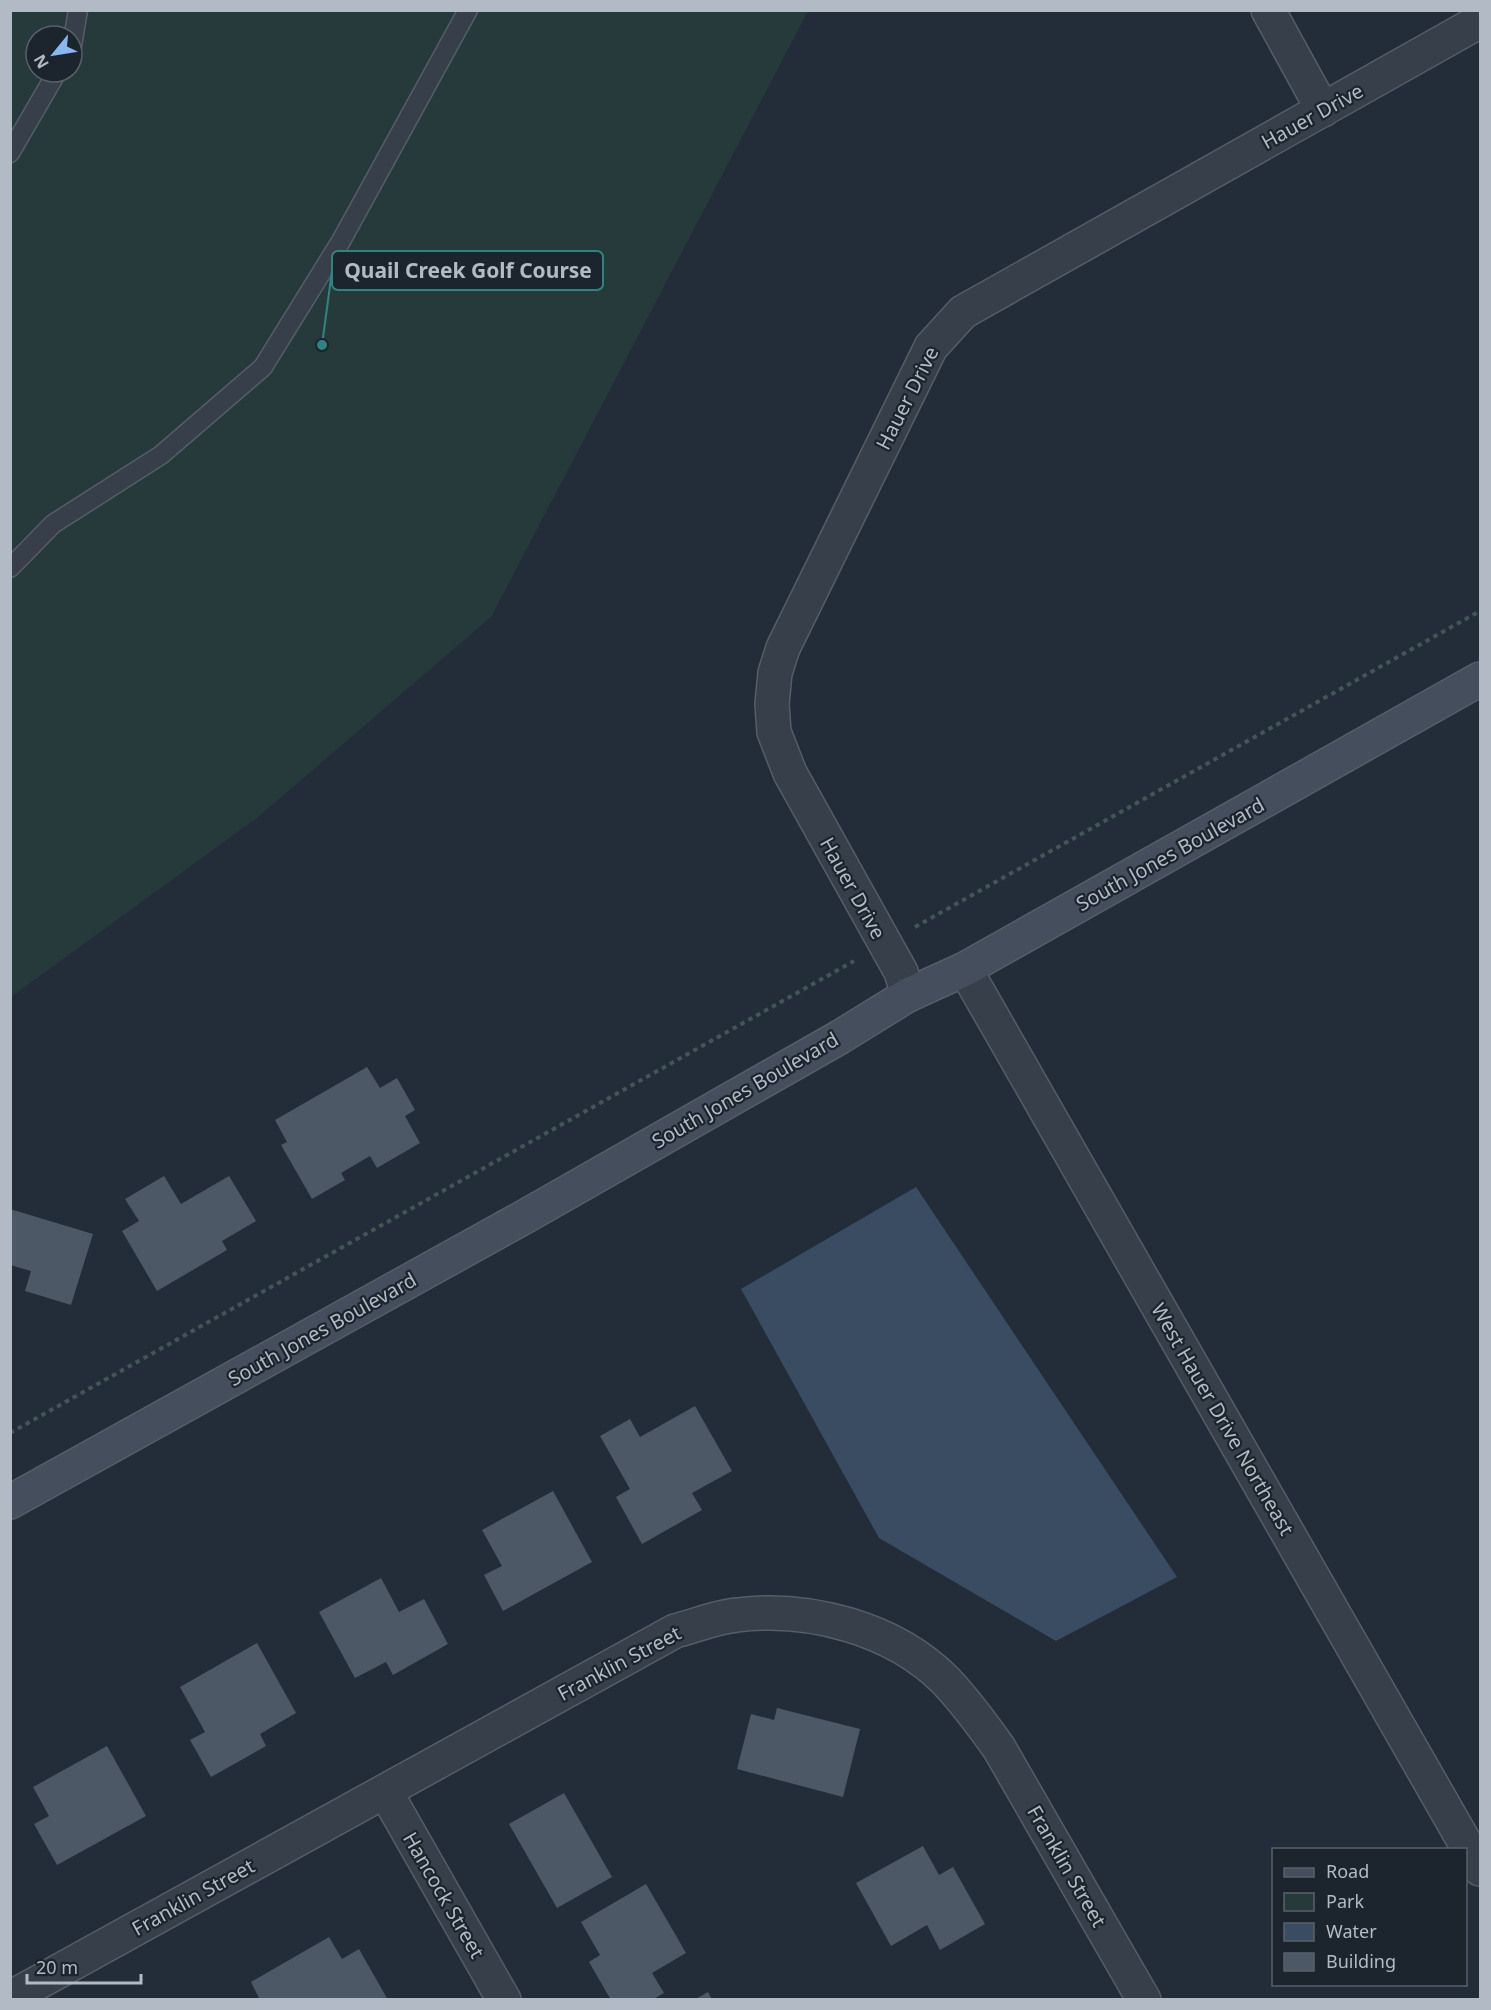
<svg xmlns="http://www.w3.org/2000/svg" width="1491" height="2010" font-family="'Noto Sans',sans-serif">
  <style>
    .green { fill: #263a3b; fill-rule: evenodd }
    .water { fill: #394c62 }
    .building { fill: #4c5865 }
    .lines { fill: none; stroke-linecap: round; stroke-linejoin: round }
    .lane-casing { stroke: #555d67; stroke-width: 21 }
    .street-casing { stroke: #555d67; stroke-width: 36 }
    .secondary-casing { stroke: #555d67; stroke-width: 36 }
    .path { stroke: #435657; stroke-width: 4; stroke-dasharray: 4.5 4.5; stroke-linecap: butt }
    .lane { stroke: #373f4a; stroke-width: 18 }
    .street { stroke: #373f4a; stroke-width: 33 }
    .secondary { stroke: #454e5c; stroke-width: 33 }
    .labels { text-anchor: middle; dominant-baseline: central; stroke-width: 4.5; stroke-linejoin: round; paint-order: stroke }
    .street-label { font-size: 20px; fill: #b2bac5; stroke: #1c242e }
    .leader { fill: none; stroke: #30847f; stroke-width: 2 }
    .callout-dot { fill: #30847f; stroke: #1c242e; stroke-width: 2 }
    .callout { fill: #1c242e; stroke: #30847f; stroke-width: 2 }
    .callout-label { font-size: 21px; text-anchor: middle; font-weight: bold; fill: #b2bac5 }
  </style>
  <rect width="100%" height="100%" fill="#232d39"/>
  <path class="green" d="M11,11H808L491,617L258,817L11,997ZM36,36H72V72H36Z"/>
  <path class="water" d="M916,1187L1177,1577L1056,1641L879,1538L741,1289Z"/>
  <path class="building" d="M367,1067L380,1088L397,1078L415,1110L405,1116L420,1143L377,1168L370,1156L341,1173L345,1180L312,1199L281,1145L287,1142L275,1120Z
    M164,1176L181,1204L229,1176L256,1221L222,1241L227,1250L157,1291L122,1231L139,1221L125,1199Z
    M10,1209L93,1234L71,1305L25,1291L31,1271L10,1265Z
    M695,1406L732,1471L692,1493L702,1510L642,1544L616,1497L630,1489L600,1436L630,1419L640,1437Z
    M553,1491L592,1562L503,1611L484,1575L502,1566L482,1530Z
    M381,1578L399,1612L424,1599L448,1644L393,1675L386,1662L355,1678L319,1612Z
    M257,1643L296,1713L260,1734L266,1746L211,1777L190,1740L205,1732L180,1687Z
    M777,1708L860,1729L843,1797L737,1769L751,1714L774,1720Z
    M107,1746L146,1816L57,1865L34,1824L49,1816L33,1787Z
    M564,1793L612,1877L557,1908L509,1824Z
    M923,1846L939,1875L953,1867L985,1924L940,1950L927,1925L891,1946L856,1883Z
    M646,1884L686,1953L652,1973L664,1993L652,2000H611L589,1962L600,1955L581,1922Z
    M329,1937L342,1959L359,1949L388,2000H260L251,1982Z
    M708,1992L712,2000H694Z"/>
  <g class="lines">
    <defs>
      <path id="lane" d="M72,46L78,10
        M10,153L57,72
        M10,568L53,524L161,455L263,367L341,241L468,10"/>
      <path id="street" d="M1268,10L1323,110
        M965,969L1480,1869
        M908,995L901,972L790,773L774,732L772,704L775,673L783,648L931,347L963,312L1480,21
        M385,1791L504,2000
        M10,1998L675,1631C695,1626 716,1617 737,1615C808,1606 893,1628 945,1680C965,1701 982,1724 999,1748L1144,2000"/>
      <path id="secondary" d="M10,1502L526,1216L840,1037L908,995L965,969L1480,679"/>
    </defs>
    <use href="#lane" class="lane-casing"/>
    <use href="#street" class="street-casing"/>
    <use href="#secondary" class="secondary-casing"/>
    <path class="path" d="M915,927L1480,611
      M10,1433L854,961"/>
    <use href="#lane" class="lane"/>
    <use href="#street" class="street"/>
    <use href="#secondary" class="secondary"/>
  </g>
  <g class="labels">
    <g class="street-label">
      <text transform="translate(1312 116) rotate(-29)">Hauer Drive</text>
      <text transform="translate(907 398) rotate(-63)">Hauer Drive</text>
      <text transform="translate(1170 854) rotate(-29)">South Jones Boulevard</text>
      <text transform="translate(853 888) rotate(61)">Hauer Drive</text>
      <text transform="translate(745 1090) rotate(-30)">South Jones Boulevard</text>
      <text transform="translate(322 1329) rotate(-29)">South Jones Boulevard</text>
      <text transform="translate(1223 1419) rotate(60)">West Hauer Drive Northeast</text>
      <text transform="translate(619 1663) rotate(-28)">Franklin Street</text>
      <text transform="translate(1067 1866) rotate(60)">Franklin Street</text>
      <text transform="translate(444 1895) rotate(60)">Hancock Street</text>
      <text transform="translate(193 1897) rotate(-29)">Franklin Street</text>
    </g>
  </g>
  <path class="leader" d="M322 345L332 271"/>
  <circle class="callout-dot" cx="322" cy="345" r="6"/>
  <rect class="callout" x="332" y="251" width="271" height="39" rx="6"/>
  <g class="callout-label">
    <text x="468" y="278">Quail Creek Golf Course</text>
  </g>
  <rect width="1491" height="2010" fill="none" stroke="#b2bac5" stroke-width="24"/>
  <rect x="1272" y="1848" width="195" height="138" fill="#1c242e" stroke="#58606a" stroke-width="1.5"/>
  <rect x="1284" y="1868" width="30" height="9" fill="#454e5c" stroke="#58606a" stroke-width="1.5"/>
  <text x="1326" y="1878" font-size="18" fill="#b2bac5">Road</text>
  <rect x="1284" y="1893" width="30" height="18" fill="#263a3b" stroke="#58606a" stroke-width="1.5"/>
  <text x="1326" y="1908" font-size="18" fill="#b2bac5">Park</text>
  <rect x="1284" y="1923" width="30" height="18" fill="#394c62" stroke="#58606a" stroke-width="1.5"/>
  <text x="1326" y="1938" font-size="18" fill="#b2bac5">Water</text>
  <rect x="1284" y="1953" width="30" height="18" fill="#4c5865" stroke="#58606a" stroke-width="1.5"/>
  <text x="1326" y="1968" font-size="18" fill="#b2bac5">Building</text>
  <g transform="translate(54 54) rotate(240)"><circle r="28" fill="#1c242e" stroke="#58606a" stroke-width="1.5"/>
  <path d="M0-4.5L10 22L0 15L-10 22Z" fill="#8ab6f2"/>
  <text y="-9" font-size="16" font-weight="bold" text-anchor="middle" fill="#b2bac5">N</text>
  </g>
  <path d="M27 1974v9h114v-9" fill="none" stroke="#b2bac5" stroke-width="3"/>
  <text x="36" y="1974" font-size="18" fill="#b2bac5" stroke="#1c242e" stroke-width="4.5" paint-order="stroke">20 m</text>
</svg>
